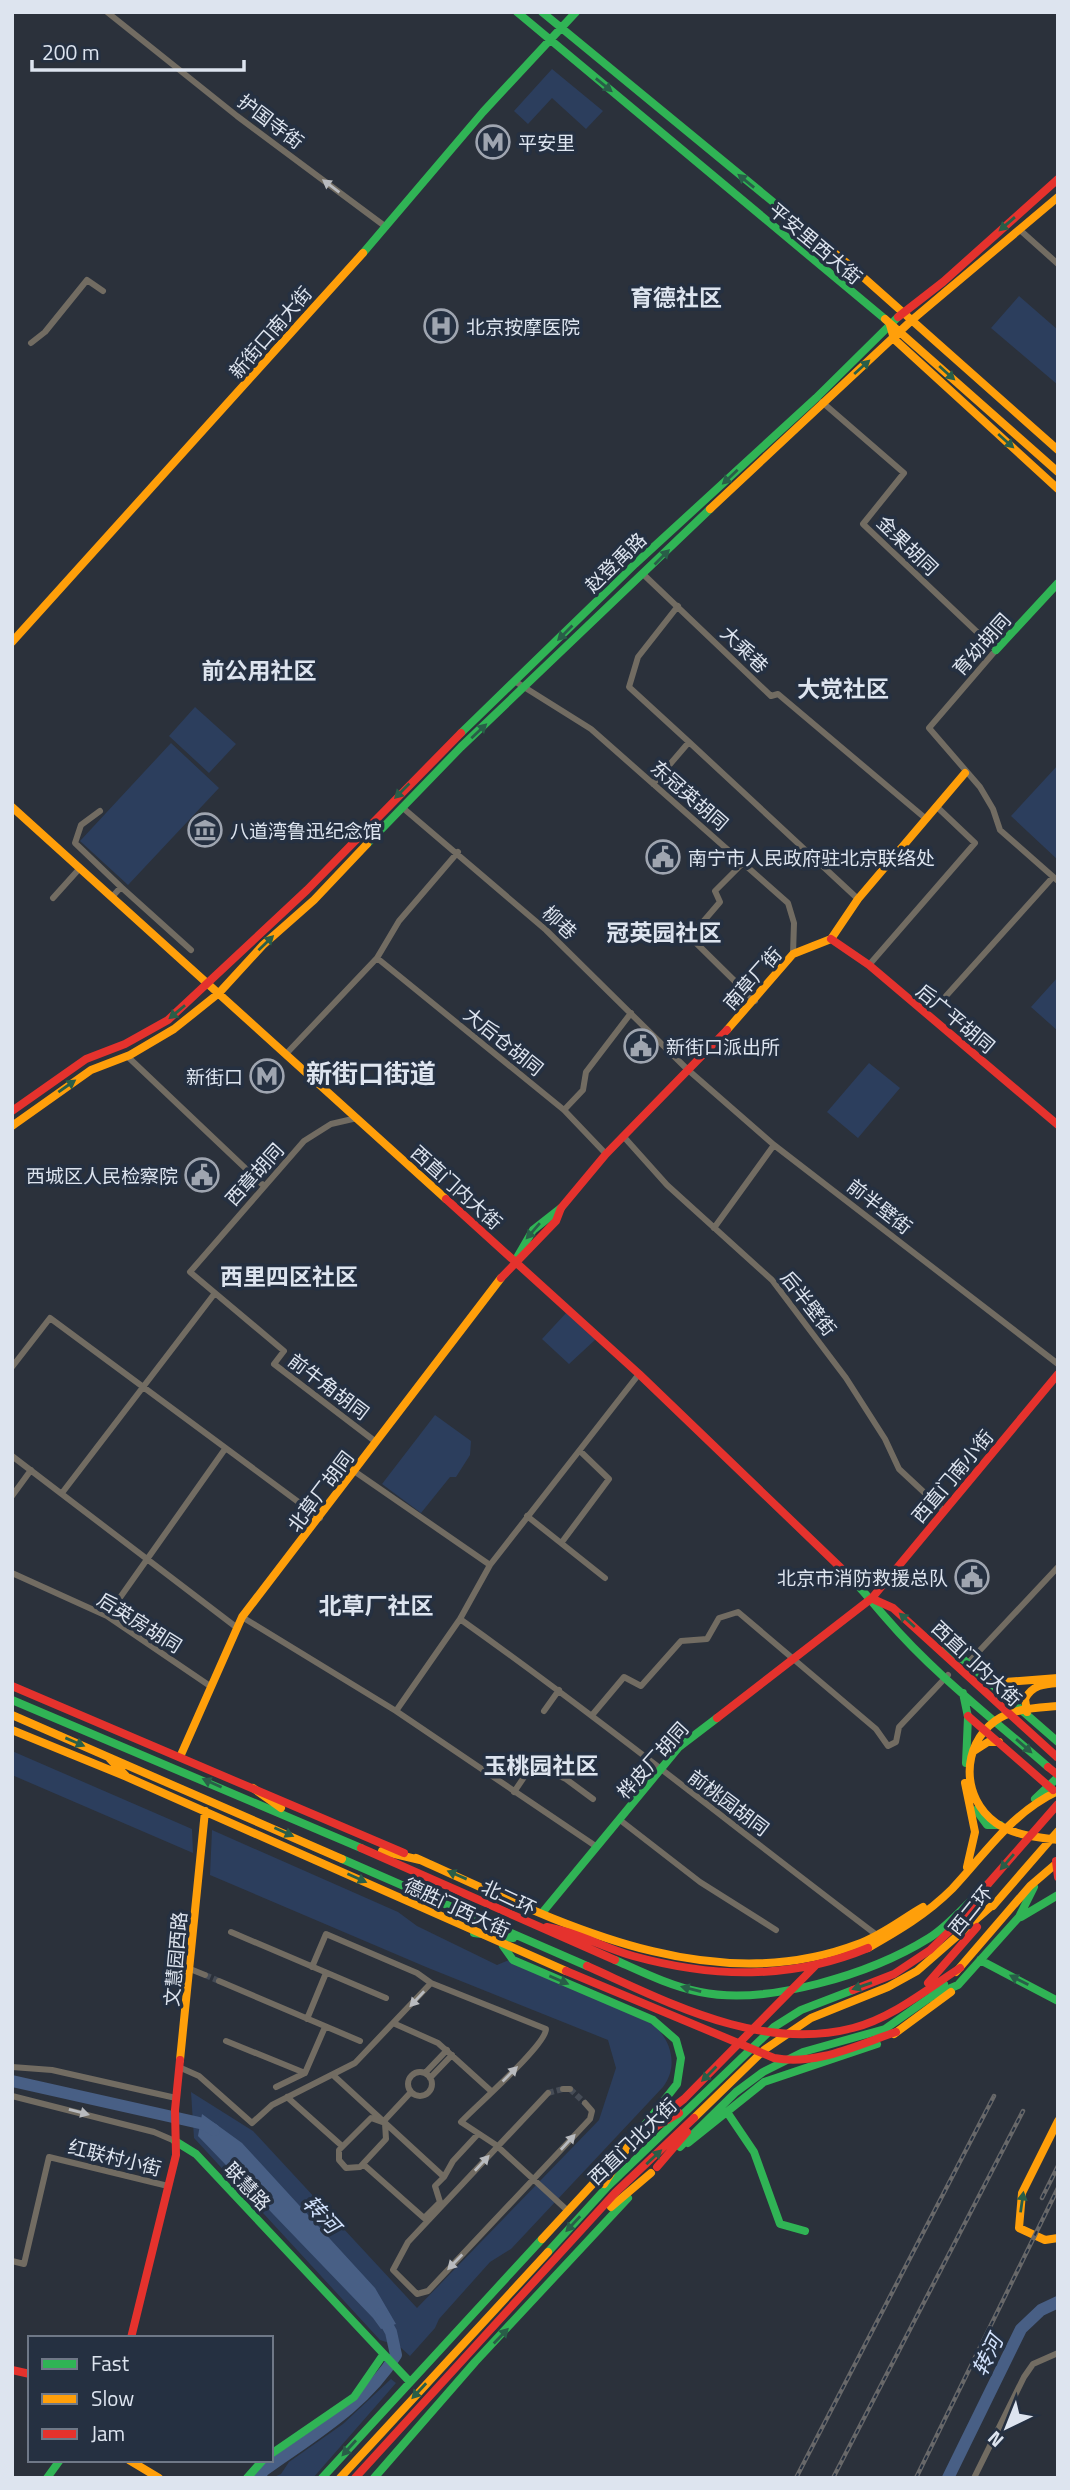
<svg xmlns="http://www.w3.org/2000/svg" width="1070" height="2490" font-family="'Titillium Web','Noto Sans SC',sans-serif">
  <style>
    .green { fill: #2c3e5d }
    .water { fill: #485f85 }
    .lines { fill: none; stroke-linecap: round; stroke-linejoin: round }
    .river { stroke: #485f85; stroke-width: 12 }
    .street-tunnel { stroke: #464c56; stroke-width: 6; stroke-dasharray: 6 3; stroke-linecap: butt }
    .street { stroke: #726c62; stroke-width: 6 }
    .fast { stroke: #30b455; stroke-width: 8 }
    .slow { stroke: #ff9f0a; stroke-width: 8 }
    .jam { stroke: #e5322d; stroke-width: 8 }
    .rail-casing { stroke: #686869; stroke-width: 4.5 }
    .rail { stroke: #253041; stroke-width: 2; stroke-dasharray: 5; stroke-linecap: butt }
    .oneway { fill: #295e48 }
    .oneway2 { fill: #b8babe }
    .labels { text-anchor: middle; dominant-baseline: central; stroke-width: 7; stroke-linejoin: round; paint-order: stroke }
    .street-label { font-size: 19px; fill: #dde4ef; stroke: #253041 }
    .poi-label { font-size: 19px; fill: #dde4ef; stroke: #253041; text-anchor: start }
    .water-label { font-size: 21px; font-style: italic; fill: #d2e2fd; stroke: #253041 }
    .quarter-label { font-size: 23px; font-weight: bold; fill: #dde4ef; stroke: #253041 }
    .district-label { font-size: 26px; font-weight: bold; fill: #dde4ef; stroke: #253041 }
  </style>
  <rect width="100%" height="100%" fill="#2b313b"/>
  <path class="green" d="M552,69L603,111L586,129L552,98L528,124L514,111Z
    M1019,296L1058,330V385L991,328Z
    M195,707L236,744L209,773L169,736Z
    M171,743L219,788L128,885L80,841Z
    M1058,765V860L1011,816Z
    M1058,977V1031L1031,1007Z
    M869,1063L900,1088L858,1138L827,1112Z
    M567,1312L596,1339L569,1364L542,1339Z
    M435,1415L471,1441L470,1455L456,1477H450L421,1513L382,1484Z
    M12,1751L192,1829L193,1853L12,1775Z
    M212,1830L398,1912L417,1926L497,1965L509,1960L653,2024C671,2040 679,2066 663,2087L511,2249L490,2262L439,2319L435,2328L410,2356L399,2346L380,2340L194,2138L191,2092L253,2131L417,2308L599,2120L616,2068L608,2040L426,1967L210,1875Z
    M391,2379L396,2383L313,2478H271L281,2474L289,2462L343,2424Z"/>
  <path class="water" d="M202,2114L242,2143L375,2288L396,2324L381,2329L373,2318L198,2136Z"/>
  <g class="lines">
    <path class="river" d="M12,2081L204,2124L214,2130
      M259,2478L263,2471C310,2437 365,2406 396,2355L391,2332L381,2314
      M948,2478L1021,2329L1041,2310L1058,2302"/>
    <path class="street-tunnel" d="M205,1975L219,1981
      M570,2089L585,2103
      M548,2093L563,2089"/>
    <path class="street" d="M107,12L237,116L386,227
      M1020,230L1058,264
      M31,343L45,332L87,280L103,291
      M822,402L904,473L863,524L996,650L929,728L980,787L993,809L1000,830L1058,881
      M644,575L771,696L778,694L925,818
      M516,682L591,729L788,903L794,923L793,954
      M689,742L858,899
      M653,784L689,742L629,687L638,657L678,606
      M403,808L546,930L687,1069L774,1145L1058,1364
      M100,811L81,825L75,843L121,887
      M743,863L715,891L720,902L690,937L755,1001
      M112,897L121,887L191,950
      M53,898L80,868
      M377,958L564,1110L606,1154
      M869,965L975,843L936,806
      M946,996L1053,877
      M286,1054L377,958L399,921L458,852
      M127,1056L264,1186
      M564,1110L583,1090L586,1072L631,1013
      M357,1118L331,1124L304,1141L190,1272L284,1351L274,1364L376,1442
      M624,1137L667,1185L772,1280L846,1378L885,1439L899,1469L943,1510
      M714,1228L774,1145
      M12,1367L50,1318L320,1518
      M12,1456L236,1627
      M354,1471L490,1565
      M62,1493L215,1293
      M12,1496L31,1470
      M527,1516L605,1578
      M562,1542L609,1479L580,1451
      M12,1573L107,1616L210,1686
      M107,1616L225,1449
      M242,1617L396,1711L597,1847
      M460,1619C602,1720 738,1830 878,1936
      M968,1663L1058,1567
      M396,1711L460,1619L490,1565L639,1374
      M544,1711L559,1690
      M593,1714L624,1677L641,1686L681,1641L707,1639L719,1618L738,1612L876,1729L888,1746L896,1742L899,1727L948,1675
      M514,1792L533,1764L566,1779L593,1799
      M620,1820L700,1882L776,1930
      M231,1932L386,1998
      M312,1967L326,1934L417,1973L431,1983
      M190,1969L205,1975
      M219,1981L360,2041
      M307,2019L326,1973
      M393,2023L438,2043L491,2091
      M226,2041L305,2073
      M12,2067L52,2070L176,2098
      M181,2068L199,2076L252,2123L272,2105L355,2063L431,1983L546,2029C546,2045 476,2106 461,2122L496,2145L568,2211
      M408 2084a12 12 0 1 1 24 0a12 12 0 1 1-24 0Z
      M425,2073L447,2050
      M333,2075L444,2177L435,2186L440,2202L424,2218L363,2164
      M430,2078L452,2055
      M276,2087L305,2073L325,2027
      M563,2089H570
      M548,2093L408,2242L393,2270L417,2294L428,2291L590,2119L592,2111L585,2103
      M12,2096L154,2132L175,2141
      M287,2097L342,2146
      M371,2118L385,2123L386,2139L360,2167L346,2168L339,2160V2150Z
      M383,2122L411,2092
      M444,2177L453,2161L478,2134
      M12,2261L24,2264L49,2157L168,2186
      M974,2478L1024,2377L1033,2364L1058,2353"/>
    <path class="fast" d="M517,12L885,319
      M542,12L778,206
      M363,253L483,112L576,12
      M996,650L1058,583
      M461,733L635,564L816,398L898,317
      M367,844L461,747L710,509
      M515,1261L533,1230L561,1208
      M843,1570C859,1585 871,1601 886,1618C933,1673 993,1719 1048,1767
      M943,1651L964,1660L1058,1742
      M963,1693L968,1717L966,1763
      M12,1700L361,1848
      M1035,1799L1058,1777
      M976,1810L987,1825H1000
      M342,1859L587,1966
      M542,1913L679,1747L717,1718
      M1021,1917L1058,1895
      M474,1933L513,1938
      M503,1946L513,1960L653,2020L676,2040L681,2058L677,2084L629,2145
      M615,1960C642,1972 670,1986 700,1992C767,2006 871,1974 929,1938C950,1925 969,1901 988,1884
      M980,1960L1058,2001
      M930,1998L944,1984
      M727,2112L754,2152L780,2224L805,2231
      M175,2141L196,2154L410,2382
      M688,2143L764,2082L877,2044
      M680,2147L736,2092L763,2072L803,2052L885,2029L932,1996L958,1985L1019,1917L1034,1887
      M548,2252L608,2186L774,2027L801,2010L853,1990
      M271,2454L354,2397L383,2355
      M47,2478L60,2460
      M247,2478L263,2460
      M322,2478L542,2239
      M374,2478L475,2362L628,2198"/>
    <path class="slow" d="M778,206L854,269L1058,450
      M885,319L1058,472
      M890,325L894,339L1058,489
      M710,509L912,320L1058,197
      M12,642L363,253
      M12,807L446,1199
      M727,1030L793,954L831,939L858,899L965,773
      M12,1126L91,1070L130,1055L174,1029L219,993L263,945L314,900L367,844
      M986,1678L1005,1682L1058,1678
      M1058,1706C1037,1708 1013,1708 995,1721C961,1746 961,1798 996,1823C1013,1835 1037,1837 1058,1840
      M1027,1712L1025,1699C1032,1685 1044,1684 1058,1683
      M12,1715L342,1859
      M12,1730L127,1777L566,1971
      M974,1751L988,1742H999
      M180,1757L242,1617L501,1278
      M110,1759L127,1777
      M965,1783L975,1832L967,1867
      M253,1788L281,1808
      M382,1851L420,1860
      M416,1858C553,1919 706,2002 858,1944C881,1936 902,1919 923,1907
      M993,1906L1058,1831
      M868,1948C898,1931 927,1914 952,1889C986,1853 1011,1813 1058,1791
      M956,1972L1030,1886L1058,1862
      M894,2034L951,1992
      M180,2060L205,1811
      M694,2118L764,2050L811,2018L888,1987L917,1971L996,1902
      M1058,2121L1022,2193L1019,2228L1045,2240L1058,2238
      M604,2184L629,2145
      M611,2207L651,2173
      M542,2239L615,2160
      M129,2460L159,2478
      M340,2478L548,2252"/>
    <path class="jam" d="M898,317L943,282L1058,179
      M831,939L869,965L1058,1125
      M12,1111L86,1059L125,1044L168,1020L307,890L461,733
      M446,1199L639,1374L843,1570
      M501,1278L556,1221L561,1208L606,1154L727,1030
      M875,1600L893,1608L1057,1757
      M12,1686L404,1853
      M968,1716L1053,1790
      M717,1718L872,1598L1058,1374
      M1057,1757H1058
      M1048,1767L1058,1775
      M361,1848L615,1960
      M1056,1861L1058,1877
      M547,1927C577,1932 604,1948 633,1956C713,1978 791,1980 868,1948
      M587,1966C670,2003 760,2052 853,2028C892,2018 926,1990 960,1968
      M566,1971L774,2058C816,2066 857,2045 896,2032
      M928,1983L977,1927
      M853,1990L894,1974L930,1950L966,1915L988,1884L1058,1804
      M649,2126L684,2099L816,1965
      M638,2137L679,2113
      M657,2167L687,2132
      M131,2338L176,2155L175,2110L180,2060
      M12,2370L30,2374
      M355,2478L615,2193L694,2118"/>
    <defs>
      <path id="rail" d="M1042,2198L1058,2166
        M796,2478L994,2096
        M833,2478L1023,2111
        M916,2478L1058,2188"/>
    </defs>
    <use href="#rail" class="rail-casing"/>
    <use href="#rail" class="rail"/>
  </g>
  <defs><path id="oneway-solid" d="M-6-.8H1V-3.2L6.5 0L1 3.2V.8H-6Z" transform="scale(1.75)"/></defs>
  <g class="oneway">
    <use href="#oneway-solid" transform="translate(604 85) rotate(39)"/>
    <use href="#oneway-solid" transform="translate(746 181) rotate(-141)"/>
    <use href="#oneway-solid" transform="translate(1007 224) rotate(139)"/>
    <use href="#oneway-solid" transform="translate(862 367) rotate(-42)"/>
    <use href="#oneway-solid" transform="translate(947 373) rotate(42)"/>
    <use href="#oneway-solid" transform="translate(1006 441) rotate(42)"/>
    <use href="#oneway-solid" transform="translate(730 477) rotate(137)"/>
    <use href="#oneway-solid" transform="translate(662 557) rotate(-45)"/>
    <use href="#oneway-solid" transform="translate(565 633) rotate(135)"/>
    <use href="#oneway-solid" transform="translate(479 731) rotate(-43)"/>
    <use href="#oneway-solid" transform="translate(402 791) rotate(135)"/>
    <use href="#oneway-solid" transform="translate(266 943) rotate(-44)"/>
    <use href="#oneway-solid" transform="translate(177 1012) rotate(140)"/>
    <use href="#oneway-solid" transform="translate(67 1086) rotate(-35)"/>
    <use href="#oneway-solid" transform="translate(533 1231) rotate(131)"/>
    <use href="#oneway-solid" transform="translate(907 1620) rotate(-138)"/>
    <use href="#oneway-solid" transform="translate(75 1742) rotate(23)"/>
    <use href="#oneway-solid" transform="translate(1024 1746) rotate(41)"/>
    <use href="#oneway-solid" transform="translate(212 1783) rotate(-156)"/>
    <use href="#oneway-solid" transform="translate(284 1832) rotate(24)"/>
    <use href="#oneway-solid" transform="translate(1007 1862) rotate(131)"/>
    <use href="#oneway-solid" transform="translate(457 1875) rotate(-157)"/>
    <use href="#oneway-solid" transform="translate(357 1878) rotate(24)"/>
    <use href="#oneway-solid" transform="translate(559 1980) rotate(23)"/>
    <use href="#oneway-solid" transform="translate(1019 1980) rotate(-153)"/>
    <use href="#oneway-solid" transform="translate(862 1986) rotate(161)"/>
    <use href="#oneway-solid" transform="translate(691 1989) rotate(-166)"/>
    <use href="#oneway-solid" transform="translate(709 2074) rotate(135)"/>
    <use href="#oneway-solid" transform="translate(654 2157) rotate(-43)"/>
    <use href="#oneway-solid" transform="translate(1022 2202) rotate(-82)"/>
    <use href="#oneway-solid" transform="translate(573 2224) rotate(133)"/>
    <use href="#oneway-solid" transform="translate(501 2336) rotate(-46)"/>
    <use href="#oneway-solid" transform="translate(419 2391) rotate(133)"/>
    <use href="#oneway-solid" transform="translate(349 2448) rotate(132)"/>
  </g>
  <g class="oneway2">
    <use href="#oneway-solid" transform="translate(331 186) rotate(-143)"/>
    <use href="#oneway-solid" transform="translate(417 1999) rotate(133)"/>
    <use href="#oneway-solid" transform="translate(510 2074) rotate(-45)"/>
    <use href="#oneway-solid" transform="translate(79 2112) rotate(15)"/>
    <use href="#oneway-solid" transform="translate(568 2142) rotate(-47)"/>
    <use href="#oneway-solid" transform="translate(482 2163) rotate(-47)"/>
    <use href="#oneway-solid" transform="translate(455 2262) rotate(134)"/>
  </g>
  <defs>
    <symbol id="metro-ring" viewBox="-11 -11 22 22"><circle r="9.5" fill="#253041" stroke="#9fa5b0" stroke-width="1.5"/><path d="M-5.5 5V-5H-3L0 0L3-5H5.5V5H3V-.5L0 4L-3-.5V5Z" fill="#9fa5b0"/></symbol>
    <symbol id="hospital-ring" viewBox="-11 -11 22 22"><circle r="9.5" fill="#253041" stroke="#9fa5b0" stroke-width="1.5"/><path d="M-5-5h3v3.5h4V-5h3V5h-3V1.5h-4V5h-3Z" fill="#9fa5b0"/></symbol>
    <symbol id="museum-ring" viewBox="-11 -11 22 22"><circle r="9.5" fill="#253041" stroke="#9fa5b0" stroke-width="1.5"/><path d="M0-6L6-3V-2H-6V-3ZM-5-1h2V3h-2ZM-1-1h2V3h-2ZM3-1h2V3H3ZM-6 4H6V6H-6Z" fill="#9fa5b0"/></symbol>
    <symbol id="civic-ring" viewBox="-11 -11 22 22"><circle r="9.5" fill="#253041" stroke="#9fa5b0" stroke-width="1.5"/><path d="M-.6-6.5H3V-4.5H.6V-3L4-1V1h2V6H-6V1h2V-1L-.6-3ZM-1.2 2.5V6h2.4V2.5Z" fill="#9fa5b0"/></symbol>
  </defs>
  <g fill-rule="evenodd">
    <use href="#metro-ring" x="474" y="123" width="38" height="38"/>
    <use href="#hospital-ring" x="422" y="307" width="38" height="38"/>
    <use href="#museum-ring" x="186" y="811" width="38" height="38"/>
    <use href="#civic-ring" x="644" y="838" width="38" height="38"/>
    <use href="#civic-ring" x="622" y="1027" width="38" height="38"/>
    <use href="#metro-ring" x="248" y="1057" width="38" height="38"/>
    <use href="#civic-ring" x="183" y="1156" width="38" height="38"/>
    <use href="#civic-ring" x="953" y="1558" width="38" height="38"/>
  </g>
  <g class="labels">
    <g class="street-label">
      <text transform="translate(271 121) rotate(37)">护国寺街</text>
      <text transform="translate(816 243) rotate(40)">平安里西大街</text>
      <text transform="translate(270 332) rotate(-49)">新街口南大街</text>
      <text transform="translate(908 545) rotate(44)">金果胡同</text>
      <text transform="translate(615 562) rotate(-44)">赵登禹路</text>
      <text transform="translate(981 644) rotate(-48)">育幼胡同</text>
      <text transform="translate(745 649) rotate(44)">大乘巷</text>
      <text transform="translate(690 795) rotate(41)">东冠英胡同</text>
      <text transform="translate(560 922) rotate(43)">柳巷</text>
      <text transform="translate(752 978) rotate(-48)">南草厂街</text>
      <text transform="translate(956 1018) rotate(40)">后广平胡同</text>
      <text transform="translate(504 1041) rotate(39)">大后仓胡同</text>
      <text transform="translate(254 1174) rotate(-48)">西章胡同</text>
      <text transform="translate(457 1187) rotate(42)">西直门内大街</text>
      <text transform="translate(880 1206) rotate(38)">前半壁街</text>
      <text transform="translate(809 1303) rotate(52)">后半壁街</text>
      <text transform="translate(329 1386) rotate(37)">前牛角胡同</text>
      <text transform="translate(952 1476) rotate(-50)">西直门南小街</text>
      <text transform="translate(320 1491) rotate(-53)">北草厂胡同</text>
      <text transform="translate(140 1622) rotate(32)">后英房胡同</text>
      <text transform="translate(977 1663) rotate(43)">西直门内大街</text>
      <text transform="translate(652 1760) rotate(-48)">桦皮厂胡同</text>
      <text transform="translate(729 1802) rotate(37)">前桃园胡同</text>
      <text transform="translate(509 1897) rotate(25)">北二环</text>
      <text transform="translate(457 1907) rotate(25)">德胜门西大街</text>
      <text transform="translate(970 1910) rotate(-51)">西二环</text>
      <text transform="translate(175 1959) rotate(-85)">文慧园西路</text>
      <text transform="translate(632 2141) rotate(-44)">西直门北大街</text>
      <text transform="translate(115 2157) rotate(14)">红联村小街</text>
      <text transform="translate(248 2186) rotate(47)">联慧路</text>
    </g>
    <g class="poi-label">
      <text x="518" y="142">平安里</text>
      <text x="466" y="326">北京按摩医院</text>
      <text x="230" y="830">八道湾鲁迅纪念馆</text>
      <text x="688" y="857">南宁市人民政府驻北京联络处</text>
      <text x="666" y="1046">新街口派出所</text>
      <text x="243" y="1076" text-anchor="end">新街口</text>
      <text x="178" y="1175" text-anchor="end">西城区人民检察院</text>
      <text x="948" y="1577" text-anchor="end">北京市消防救援总队</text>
    </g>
    <g class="water-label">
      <text transform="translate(322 2214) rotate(47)">转河</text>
      <text transform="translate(987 2355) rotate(-64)">转河</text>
    </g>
    <g class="quarter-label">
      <text x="676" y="297">育德社区</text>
      <text x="259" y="670">前公用社区</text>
      <text x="843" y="688">大觉社区</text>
      <text x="664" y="932">冠英园社区</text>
      <text x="289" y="1276">西里四区社区</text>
      <text x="376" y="1605">北草厂社区</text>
      <text x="541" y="1765">玉桃园社区</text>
    </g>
    <g class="district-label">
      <text x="371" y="1073">新街口街道</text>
    </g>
  </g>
  <rect width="1070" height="2490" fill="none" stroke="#dde4ef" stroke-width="28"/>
  <rect x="28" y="2336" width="245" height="126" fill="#253041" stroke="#6f7887" stroke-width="2"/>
  <rect x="42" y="2359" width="35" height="10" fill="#30b455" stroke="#6f7887" stroke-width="2"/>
  <text x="91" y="2371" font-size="21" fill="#dde4ef">Fast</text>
  <rect x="42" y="2394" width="35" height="10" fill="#ff9f0a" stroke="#6f7887" stroke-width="2"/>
  <text x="91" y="2406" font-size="21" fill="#dde4ef">Slow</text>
  <rect x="42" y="2429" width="35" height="10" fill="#e5322d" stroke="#6f7887" stroke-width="2"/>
  <text x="91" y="2441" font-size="21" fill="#dde4ef">Jam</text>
  <g transform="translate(1007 2427) rotate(223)" stroke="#253041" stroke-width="5" paint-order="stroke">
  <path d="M0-5L12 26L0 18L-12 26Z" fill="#dde4ef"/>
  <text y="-10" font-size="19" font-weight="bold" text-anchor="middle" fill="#dde4ef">N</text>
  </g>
  <path d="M32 60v10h212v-10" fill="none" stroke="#dde4ef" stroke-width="3.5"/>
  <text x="42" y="60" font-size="21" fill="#dde4ef" stroke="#253041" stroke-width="5" paint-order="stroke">200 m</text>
</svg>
